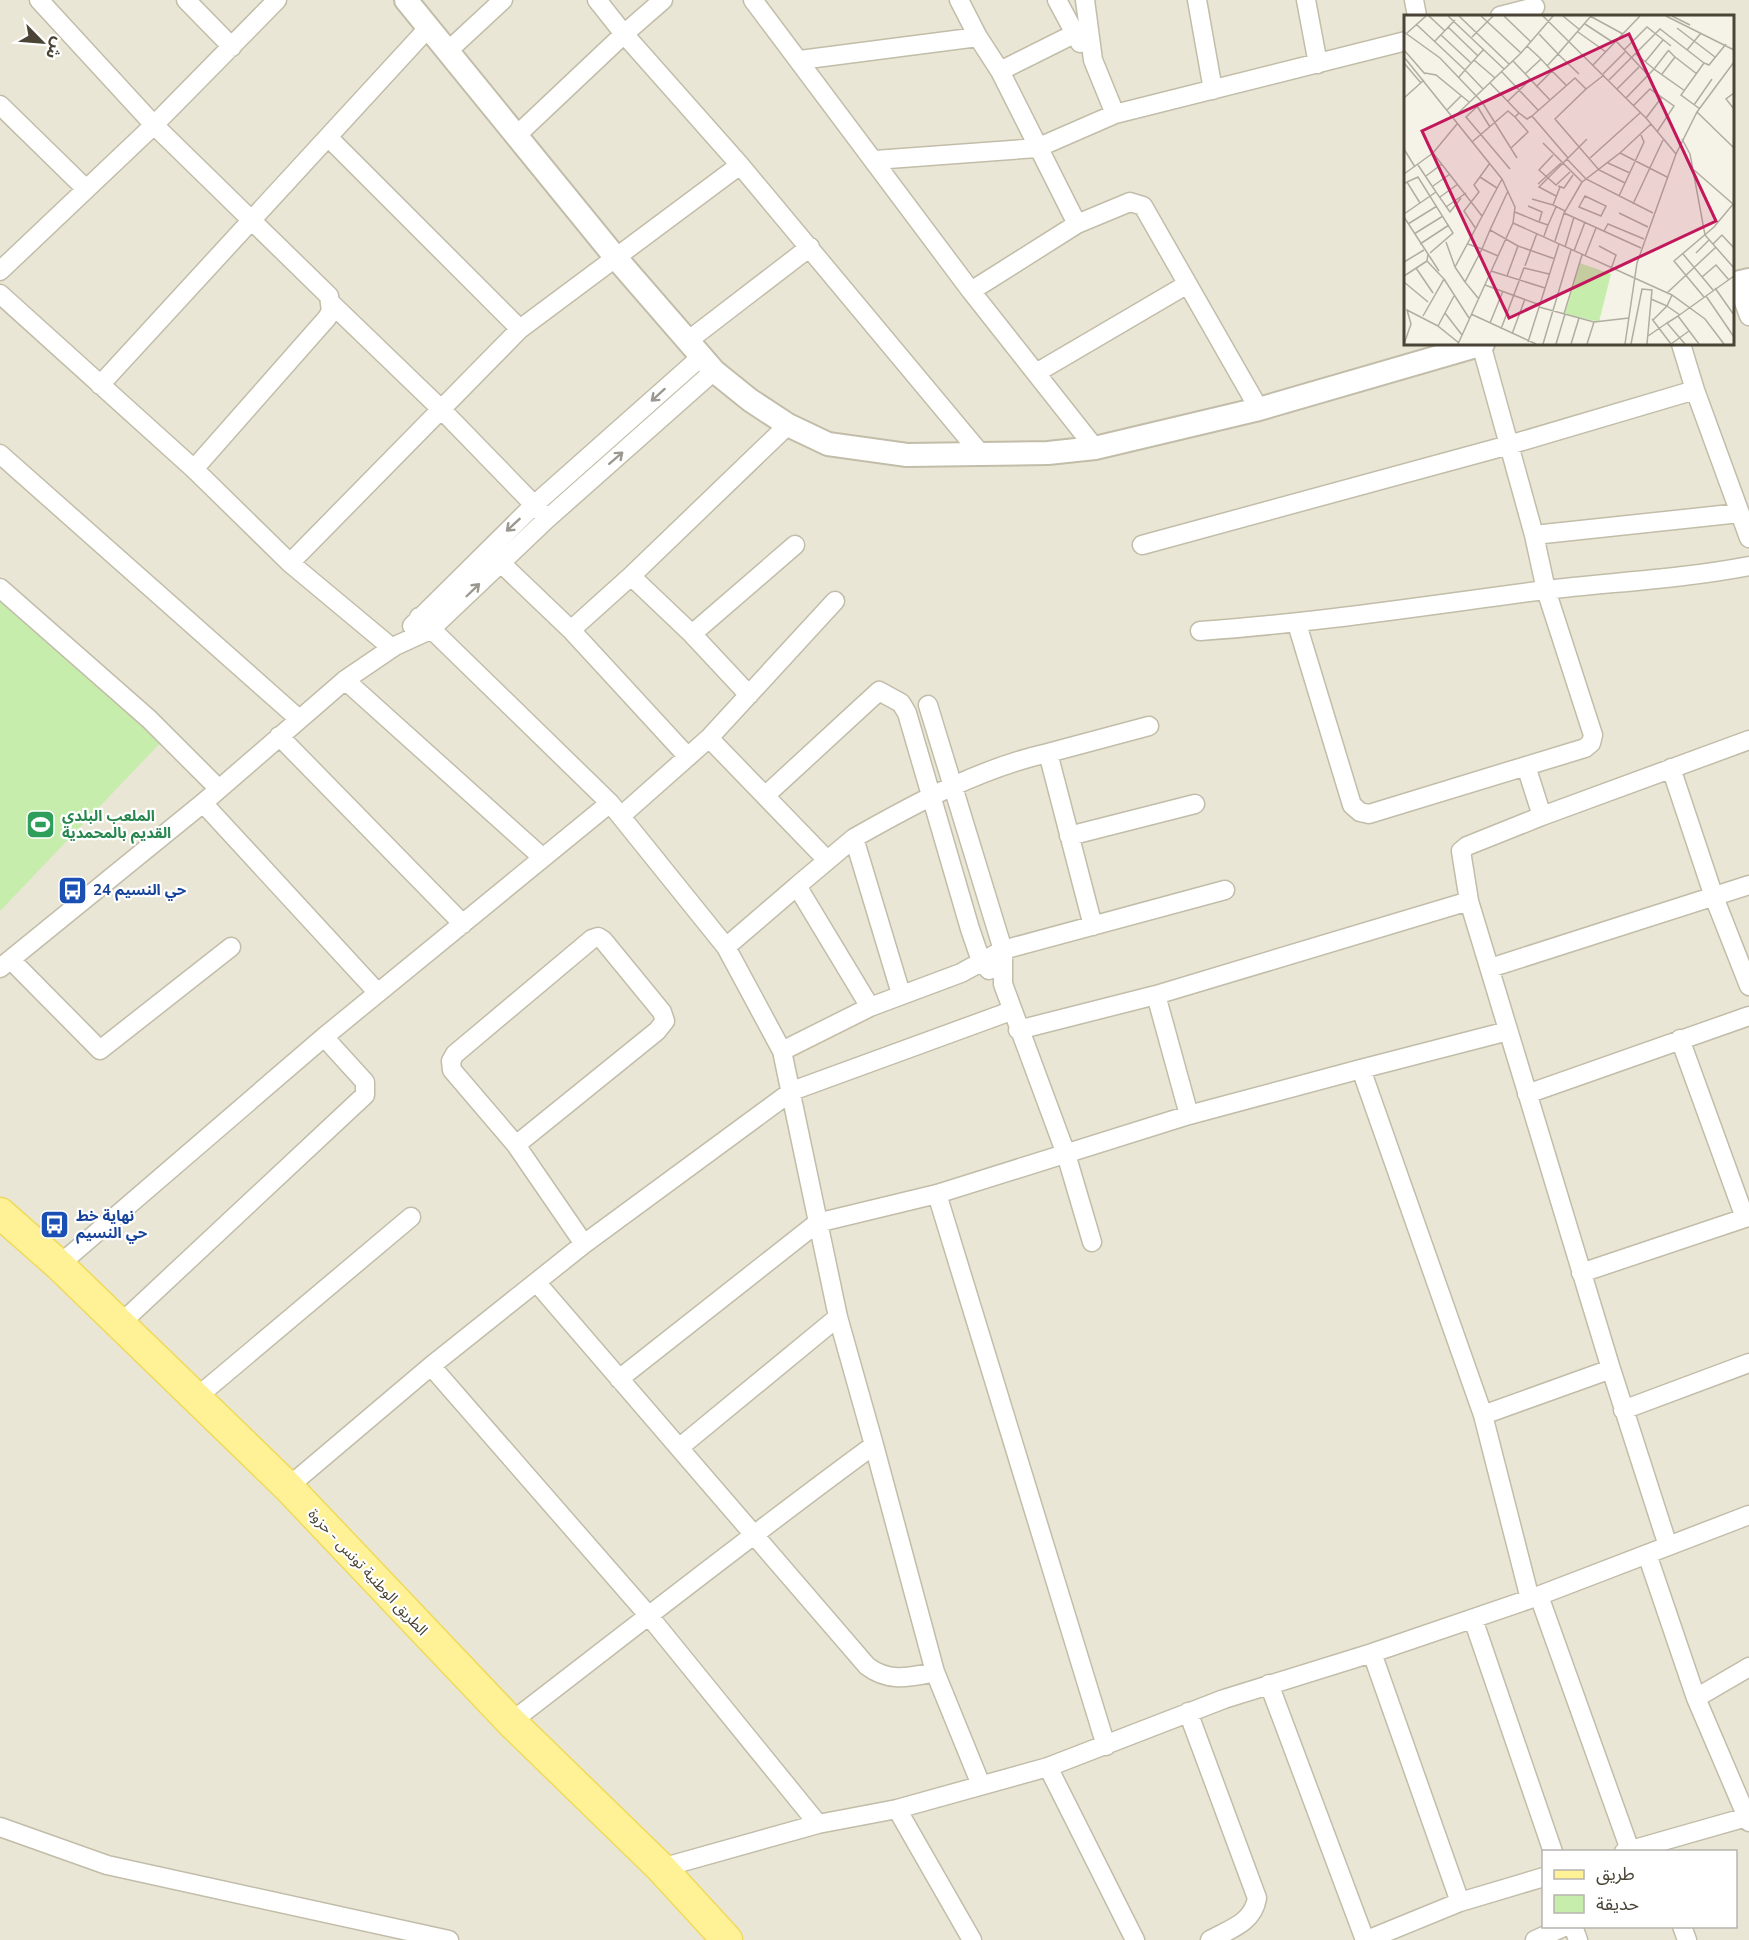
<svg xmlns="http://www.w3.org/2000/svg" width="1749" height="1940" font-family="'Nunito Sans','Noto Sans Arabic',sans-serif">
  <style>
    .residential { fill: #eae6d5; fill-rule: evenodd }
    .green { fill: #c6edac }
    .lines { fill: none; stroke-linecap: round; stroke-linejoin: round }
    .minor-casing { stroke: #c2bda9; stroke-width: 21 }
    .tertiary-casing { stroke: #c2bda9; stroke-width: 26 }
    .primary-casing { stroke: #efda5b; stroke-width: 33 }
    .minor { stroke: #fff; stroke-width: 18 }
    .tertiary { stroke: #fff; stroke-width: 22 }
    .primary { stroke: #fff196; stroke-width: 30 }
    .oneway { stroke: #9b9890 }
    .labels { text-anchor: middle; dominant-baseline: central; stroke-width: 4.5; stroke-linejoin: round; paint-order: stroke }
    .leisure-label { font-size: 15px; font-weight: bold; fill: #27864d; stroke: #fff; text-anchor: start }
    .transit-label { font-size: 15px; font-weight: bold; fill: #164399; stroke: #fff; text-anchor: start }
    .street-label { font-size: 15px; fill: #494435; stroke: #fff }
    .inset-road { fill: none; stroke: #b0ada0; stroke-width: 1.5 }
    .view { fill: #c2185b; fill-opacity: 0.15; stroke: #c2185b; stroke-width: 3 }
    .inset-edge { fill: none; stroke: #494435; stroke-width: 3 }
  </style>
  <rect width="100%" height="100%" fill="#f5f3e7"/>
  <path class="residential" d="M0,0H1749V1940H0ZM1406,16H1732V344H1406ZM1544,1852H1736V1926H1544Z"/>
  <path class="green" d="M0,592L165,738L0,911Z"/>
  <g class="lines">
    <defs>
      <path id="minor" d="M39,0L154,125L329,296L331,311L327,318L194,469
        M186,0L232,47
        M597,0L624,34L663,0
        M753,0L971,291L1095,448
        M959,0L978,37
        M1057,0L1080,43
        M1085,0L1093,60L1115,114
        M1197,0L1213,90
        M1306,0L1318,64
        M1414,0L1417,16
        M1500,16L1535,7
        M449,50L503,0
        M800,60L978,37L1000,71L1077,224L1130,202L1143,206L1259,409
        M1000,71L1074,34
        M0,105L86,189
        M517,135L624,34L740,165
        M875,160L1037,148L1115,114L1406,41
        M0,271L154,125L277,0
        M1737,283L1749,316
        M971,291L1077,224
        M0,294L194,469L290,563L392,648
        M332,304L442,410L543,514
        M520,329L740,165L981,454
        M689,340L810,247
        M1481,344L1534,535L1546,590L1593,735L1591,743L1585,748L1526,766
        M1681,344L1695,390
        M1036,373L1186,285
        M100,385L429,27
        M0,454L299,719
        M1534,535L1740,513
        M1142,545L1509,445L1695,390L1749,538
        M290,563L520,329L329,138
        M501,563L571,630L631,576L692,634L795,545
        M631,576L788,425
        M0,588L149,719L219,789
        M419,617L610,803L726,947L782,1051
        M1297,624L1352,805L1360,812L1369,814L1526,766L1542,816L1467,846L1461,851L1469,901
        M412,626L534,505L702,356
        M571,630L688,757
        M1200,631C1316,623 1430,605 1545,590C1613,582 1681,579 1749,566
        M692,634L749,695
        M345,680L543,858
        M928,705L1003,950V984L1066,1154L1092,1242
        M279,736L463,924
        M709,738L835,601
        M1048,753L1149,726
        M1671,768L1714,897L1749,986
        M766,795L879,691L901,703L907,713L970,929L981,961L989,970
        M203,803L378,993
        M621,816L709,738L827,860
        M1542,816L1749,740
        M1069,836L1195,804
        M854,838L797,886L870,1007
        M598,937L603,940L662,1012L665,1021L657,1031L516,1145L452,1070L451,1061L455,1054L592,939Z
        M726,947L797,886
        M11,960L100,1050L231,947
        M0,968L203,803L345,680L395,646L430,630L547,519L714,371
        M1490,968L1749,885
        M901,994L854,838C914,804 980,768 1048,753L1093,926
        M1156,995L1189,1115
        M1680,1039L1745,1218L1749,1217
        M1361,1069L1508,1031
        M1527,1094L1749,1016
        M516,1145L584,1244
        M937,1194L1106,1746
        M59,1265L324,1037L610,803
        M1581,1273L1745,1218
        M537,1283L867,1666C889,1683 910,1677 935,1672
        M120,1324L365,1095V1082L324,1037
        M431,1366L649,1616L818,1824
        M1611,1369L1668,1546
        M619,1379L817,1223L937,1194L1189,1115L1361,1069L1483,1415L1611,1369L1469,901L1156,995L1018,1030
        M197,1397L411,1217
        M1623,1410L1749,1363
        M1483,1415L1530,1599
        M874,1445L935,1672L981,1785
        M680,1447L838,1317
        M288,1487L431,1366L584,1244L792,1091L1011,1011
        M1647,1554L1696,1698L1749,1822
        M1539,1596L1630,1850
        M1473,1619L1553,1852
        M1372,1653L1460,1902
        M1269,1684L1365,1940
        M1696,1698L1749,1667
        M1188,1712L1257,1898C1253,1923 1230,1929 1210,1940
        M511,1722C632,1629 751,1535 874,1445L838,1317L782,1051L870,1007L961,973L1003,950L1225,890
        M1048,1767L1135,1940
        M897,1809L972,1940
        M0,1827L107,1865L449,1940
        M1624,1852L1747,1817
        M661,1868L818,1824L897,1809L1048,1767L1224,1699L1372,1653L1530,1599L1749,1515
        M1573,1926L1578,1940
        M1682,1926L1687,1940
        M1367,1940L1460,1902L1544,1877
        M1535,1940L1566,1926"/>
      <path id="tertiary" d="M406,0L616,258L714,371L750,400L788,425L828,444L907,455L1048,453L1095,448L1259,409L1483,344
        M1732,284L1749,280"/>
      <path id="primary" d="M0,1213L59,1265L288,1487L511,1722L661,1868L727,1940"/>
    </defs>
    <use href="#minor" class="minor-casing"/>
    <use href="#tertiary" class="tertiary-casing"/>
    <use href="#primary" class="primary-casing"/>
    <use href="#minor" class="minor"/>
    <use href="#tertiary" class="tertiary"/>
    <use href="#primary" class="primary"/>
  </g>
  <defs><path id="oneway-shaft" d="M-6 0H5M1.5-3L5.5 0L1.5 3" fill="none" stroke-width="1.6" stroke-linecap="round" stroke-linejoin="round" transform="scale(1.5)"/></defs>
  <g class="oneway">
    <use href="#oneway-shaft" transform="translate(658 395) rotate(138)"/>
    <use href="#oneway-shaft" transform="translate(616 458) rotate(-41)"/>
    <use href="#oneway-shaft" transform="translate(513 525) rotate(137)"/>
    <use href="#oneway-shaft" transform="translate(473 590) rotate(-44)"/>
  </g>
  <defs>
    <symbol id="stadium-square" viewBox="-11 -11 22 22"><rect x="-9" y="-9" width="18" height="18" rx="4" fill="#2e9e5b" stroke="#fff"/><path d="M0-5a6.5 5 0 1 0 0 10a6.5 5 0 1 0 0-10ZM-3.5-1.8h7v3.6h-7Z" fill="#fff"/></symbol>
    <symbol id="bus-square" viewBox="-11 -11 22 22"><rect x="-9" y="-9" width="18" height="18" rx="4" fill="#1a4fb4" stroke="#fff"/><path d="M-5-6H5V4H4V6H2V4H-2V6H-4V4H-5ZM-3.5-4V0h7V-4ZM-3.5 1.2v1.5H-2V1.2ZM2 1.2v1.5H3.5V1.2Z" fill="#fff"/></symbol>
  </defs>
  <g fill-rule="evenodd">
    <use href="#stadium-square" x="24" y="808" width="33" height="33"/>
    <use href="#bus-square" x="56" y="874" width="33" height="33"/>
    <use href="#bus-square" x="38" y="1208" width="33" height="33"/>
  </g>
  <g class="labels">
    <g class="leisure-label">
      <text x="62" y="816">الملعب البلدي<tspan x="62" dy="17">القديم بالمحمدية</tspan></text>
    </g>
    <g class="transit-label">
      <text x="93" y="890">حي النسيم 24</text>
      <text x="76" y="1216">نهاية خط<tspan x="76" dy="17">حي النسيم</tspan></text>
    </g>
    <g class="street-label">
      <text transform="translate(368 1572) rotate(47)">الطريق الوطنية تونس - حزوة</text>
    </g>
  </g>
  <g transform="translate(1404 15)">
    <rect width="330" height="330" fill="#f5f3e7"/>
    <path d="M176,248L207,259L195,307L161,299Z" fill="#c6edac"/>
    <path class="inset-road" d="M25,1L41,16M44,1L100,54M55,1L105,49M77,1L117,38M100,1L127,27M139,1L242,103L272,139M159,1L176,15M186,1L219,19M262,1L330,35M268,1L286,10M12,9L61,55L80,34M181,9L210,28M44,12L74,41M273,13L311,42M0,17L36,43L78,87L113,143M174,17L202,37M3,18L22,1M135,19L154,39L143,51M37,20L67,48M68,22L89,1M31,26L51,5M212,26L244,60M123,31L137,44M0,35L21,59M220,35L243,12L267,31M283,35L297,18M264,36L250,54L281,76M0,42L98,164L111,192L109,208L54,329M271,42L293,59M70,45L91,63M109,46L146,85M241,47L259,25M0,48L17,68M189,50L236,1M148,56L162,70M98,57L134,95M21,58L32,60L65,87M121,59L137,44L148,56L132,72M175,59L154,39L187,1M199,59L221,37M258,59L271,42L264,35M55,62L61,55L79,74M205,65L256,14L300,48M86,68L115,98M182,74L200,60M213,74L235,52M330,78L322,84L330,94M0,83L20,65M222,83L250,54L232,39M104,86L126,65M78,87L62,102L106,154M290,90L308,64M73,91L86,112M229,91L246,74L270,91L253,117M296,94L277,80L300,48L305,50L322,29M43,95L57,81M293,97L330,133M49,103L117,38L149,1M242,103L258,82M278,124L286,139L301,220L330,253M68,127L104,96L111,102M139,128L178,167L216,138L263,162M107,133L124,117L111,102L115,98L123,104L128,101M0,134L11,152M29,138L78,201M216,138L247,109M149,140L135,155L152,170L166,157M164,143L128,101L171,63L182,74L151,104L195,155L221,168M186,143L236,98M163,144L182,164L249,198M204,148L226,158M14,150L32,177M290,155L329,189M0,159L29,138L53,109M22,161L38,149M76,162L93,173M3,167L14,162L49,218L26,238M0,169L3,167L16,188M134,169L157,148M29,171L46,159M154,171L160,173L169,160M156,172L149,190L161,196M104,176L86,215L114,231M152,181L135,172L183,124M181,181L202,191L197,201L175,192ZM215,181L240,127L237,120M36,182L54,169M128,184L149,190M229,189L259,125M124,191L138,197L135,207L144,210L140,221M42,192L62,178M111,197L135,207M160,198L237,233M215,198L244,212M0,199L32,177L46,197L57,183M0,202L24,239L23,246L40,264L19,301M109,208L268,280L301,304L320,329M4,209L33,191M144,210L152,192M72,214L60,196L75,177L70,170L86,148M86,215L78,234L94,241M200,216L204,209L240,224M10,219L39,201M151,226L160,198L178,167M42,227L51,252L98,164M16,229L45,210M64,229L78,234L61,267L74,283M309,229L318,220L330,233M195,231L212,240L207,254M161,232L170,202M170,236L181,207M292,238L305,225M24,239L35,256M279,239L309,275M181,241L192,213M0,247L20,235M121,251L133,218M51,252L61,267M12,253L29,278M87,256L141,273M0,261L23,246M103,261L114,231L151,244M298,262L312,250L325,265M40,264L65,303M0,267L24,287M81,270L136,290M311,273L330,300M263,278L312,232M268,280L263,291L276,300M50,281L34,311L55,328M302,281L330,322M300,282L270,246L310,212L330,188M247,284L263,291L249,305M135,292L190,307L183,329M41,298L58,320M67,299L132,329M160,299L178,240M274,301L330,261M248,304L267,329M190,307L225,303M86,308L99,276M97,314L120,253L145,259M108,319L121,284M244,321L263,308M124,327L155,229M0,329L7,309L3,295L34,311M139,329L167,235M152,329L161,299M167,329L175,303M221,329L233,248L272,139L293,97L330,47M227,329L238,274L248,275L243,329M267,329L285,316M281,329L263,308L274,301L295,329"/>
    <path class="view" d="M225,19L312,206L105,303L18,116Z"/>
    <rect width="330" height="330" class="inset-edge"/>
  </g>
  <rect x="1542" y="1850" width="195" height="78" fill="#ffffff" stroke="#b6b4ae" stroke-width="1.5"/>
  <rect x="1554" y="1870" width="30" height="9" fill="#fff196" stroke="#b6b4ae" stroke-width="1.5"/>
  <text x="1596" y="1880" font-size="18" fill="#494435">طريق</text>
  <rect x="1554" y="1895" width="30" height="18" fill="#c6edac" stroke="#b6b4ae" stroke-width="1.5"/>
  <text x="1596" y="1910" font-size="18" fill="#494435">حديقة</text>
  <g transform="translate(42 42) rotate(115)" stroke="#ffffff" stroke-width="4.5" paint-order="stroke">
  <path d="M0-4.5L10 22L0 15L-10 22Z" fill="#494435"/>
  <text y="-9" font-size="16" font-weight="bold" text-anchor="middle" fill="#494435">ش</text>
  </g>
</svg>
